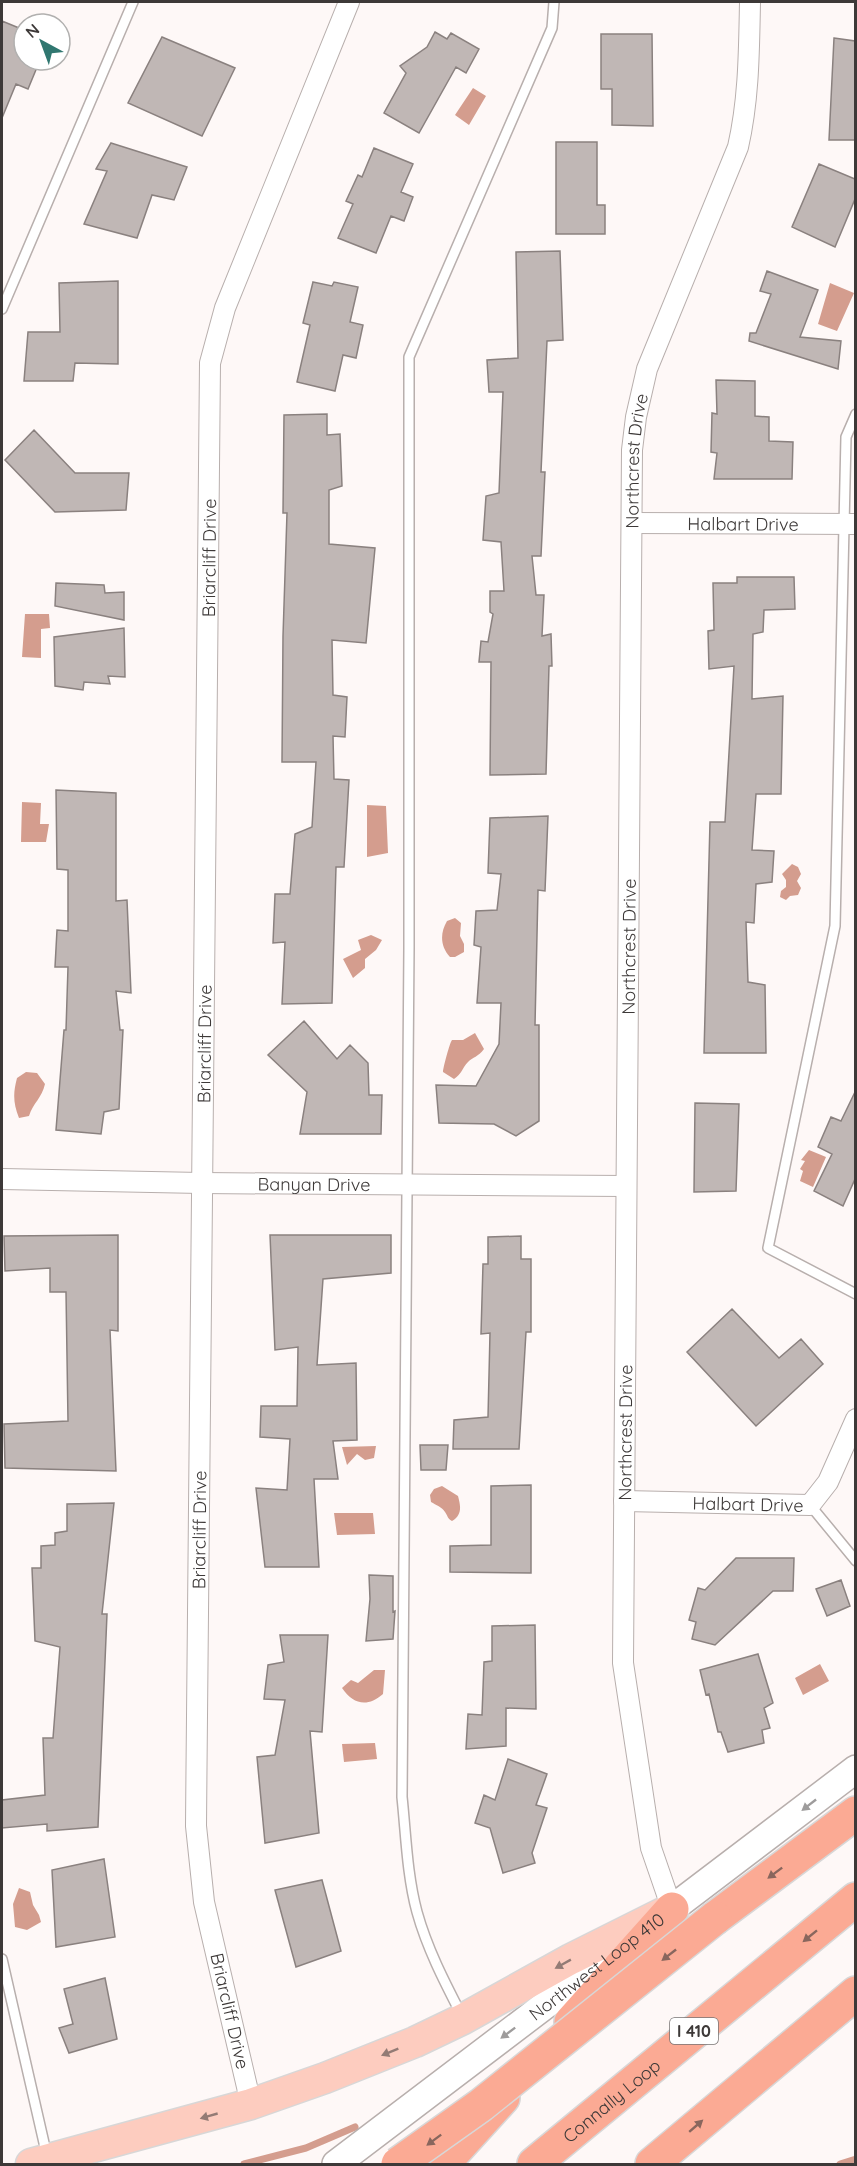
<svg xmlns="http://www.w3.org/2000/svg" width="857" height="2166" font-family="Quicksand,sans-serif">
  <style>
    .water { fill: #d49d8e }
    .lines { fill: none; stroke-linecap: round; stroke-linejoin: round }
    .stream { stroke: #d49d8e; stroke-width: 7 }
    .building { fill: #c0b7b5; stroke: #8a817f; stroke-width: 1.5 }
    .lane-casing { stroke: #b8afad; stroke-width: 12 }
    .street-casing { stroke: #b8afad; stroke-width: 22 }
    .secondary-casing { stroke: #b8afad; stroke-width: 30 }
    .primary-casing { stroke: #d8d7d7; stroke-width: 33 }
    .highway-casing { stroke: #d8d7d7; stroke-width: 36 }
    .lane { stroke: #fff; stroke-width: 9 }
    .street { stroke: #fff; stroke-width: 20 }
    .secondary { stroke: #fff; stroke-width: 27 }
    .primary { stroke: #fdccbf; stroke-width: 30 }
    .highway { stroke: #fbaa94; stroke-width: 33 }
    .highway-bridge-casing { stroke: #d8d7d7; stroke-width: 36; stroke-linecap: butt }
    .highway-bridge { stroke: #fbaa94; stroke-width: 33 }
    .oneway { fill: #9e9c9c }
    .oneway2 { fill: #89665d }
    .oneway3 { fill: #937b75 }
    .labels { text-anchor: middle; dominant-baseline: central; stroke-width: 4.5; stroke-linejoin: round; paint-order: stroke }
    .shield { fill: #fff; stroke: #777474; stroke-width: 1.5 }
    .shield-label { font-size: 16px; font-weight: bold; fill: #3d3938 }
    .street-label { font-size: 18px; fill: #3d3938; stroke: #fff }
  </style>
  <rect width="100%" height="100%" fill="#fef8f7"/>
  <path class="water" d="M473,88L486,96L469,125L455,115Z
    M830,283L854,293L837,331L818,324Z
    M25,614H49L50,628L41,629V658L22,657Z
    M22,802L41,803L40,824H49L46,842H21Z
    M367,805L386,806L388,853L367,857Z
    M792,864L798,867L801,874L797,881L801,888L798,895L790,896L786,900L780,897L781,891L786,887V880L782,874Z
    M455,918L461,923L460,936L464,944V952L455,957H450C440,946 440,933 447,921Z
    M371,935L382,940L376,950L365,959V968L353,978L343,959L361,950L358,940Z
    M475,1033L484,1049C478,1057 473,1057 468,1062C462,1068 462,1074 454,1079L443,1072C443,1068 450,1042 452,1040H463Z
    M26,1072L37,1073L45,1084C42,1098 33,1103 29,1116L19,1118C13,1103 13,1093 17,1078Z
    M809,1150L826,1157L813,1187L800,1181L803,1171L800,1169L805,1161L801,1160Z
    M376,1446L374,1458L365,1460L357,1454L347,1465L342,1447Z
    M442,1486L458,1496C461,1507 462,1515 452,1521C447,1518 448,1516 445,1512C442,1507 436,1505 431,1502L430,1495L434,1489Z
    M334,1513H373L375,1534L337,1535Z
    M820,1664L829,1681L803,1695L795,1678Z
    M374,1670H385L383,1694C367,1708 353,1704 342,1688L351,1680L358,1683Z
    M375,1743L377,1759L344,1762L342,1744Z
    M19,1888L30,1892L33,1905L39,1915L41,1922L27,1930L15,1927L13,1904Z"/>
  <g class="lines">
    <path class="stream" d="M244,2164L306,2148L355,2127
      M840,2164L856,2159"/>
  </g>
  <path class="building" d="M2,21L24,30V60H40L28,89L16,84L2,118Z
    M435,32L447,39L451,33L479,49L466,73L456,67L419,133L384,113L406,73L400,66L427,47Z
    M601,34H652L653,126L612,125V89H601Z
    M162,37L235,68L202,136L128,103Z
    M834,38L855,41V140H829Z
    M556,142H597V205H605V234H556Z
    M111,143L187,167L174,200L152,195L137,238L84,224L107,171L96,169Z
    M374,148L413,164L401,192L413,197L404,221L391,216L376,253L338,238L353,204L346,201L358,175L362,177Z
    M819,164L855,179V199L835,247L792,227Z
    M560,251L563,340L547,341L541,472H545L541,556H532L536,595H544L542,636L551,634L552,666H549L546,774L490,775L491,662H479L481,641L488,642L493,614L490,612V591H504L501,542L483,540L486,496L499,493L503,392H489L487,360L518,358L516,252Z
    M767,271L818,290L800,337L841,341L838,369L749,341L750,333H756L771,294L760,291Z
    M118,281V364L75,363L73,381H24L28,332H60L59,283Z
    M313,282L332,286L334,282L358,287L350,322L363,325L356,358L343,355L335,391L297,382L310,325L303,323Z
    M716,380L755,381V416L769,417V441L793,442L792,479H714L717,453L711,452L712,413L717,414Z
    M327,414V435L340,434L342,486L329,490V544L375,548L366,643L332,640L333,695L347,697L345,737L333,736L334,779L349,780L344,867H336L332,1003L282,1004L285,942L273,943L275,894H290L295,834L312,827L316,762H282L283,636L287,513H283L284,415Z
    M34,430L75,473H129L126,510L55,512L5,460Z
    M737,577H794L795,609L764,610L763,632L753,634L752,699L783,696L781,794H756L752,850L774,851L772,882L756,884L754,923L746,922L748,982L765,985L766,1053H704L710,822H725L734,666L709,669L708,631L714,630L713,583H737Z
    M56,583L104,585L105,593L124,592V620L55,606Z
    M124,628L125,677L108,676L110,684L84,682L83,690L55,686L54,637Z
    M56,790L116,793V901L127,900L131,993L116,991L120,1030H123L119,1109L104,1112L101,1134L56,1130L64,1030H66L68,967H55L57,930L68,931V870L57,869Z
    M548,816L545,891L538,890L535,1025H539V1121L516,1136L494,1124L439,1123L436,1085L476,1086L499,1044L501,1003H477L481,947L474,945L476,911L497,910L501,874L488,873L490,818Z
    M304,1021L337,1059L350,1045L368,1063L369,1095H382L381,1134H300L307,1092L268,1055Z
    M855,1092V1179L843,1206L814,1191L832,1154L818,1147L831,1117L841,1121Z
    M695,1103L739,1104L736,1191L694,1192Z
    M118,1235V1331L110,1330L116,1471L5,1468L4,1424L68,1421L66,1292H50V1268L5,1271L4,1236Z
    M270,1235H391V1273L323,1279L317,1365L356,1363L357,1440L333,1441L338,1479H314L319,1567H265L256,1488L287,1490L290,1439L260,1437L261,1406H297L298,1347L275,1350Z
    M521,1236V1259H531V1332H526L519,1449H453L454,1420L488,1417L490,1333L481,1334L483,1264H488V1237Z
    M732,1309L779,1358L801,1339L823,1364L756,1426L687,1352Z
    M420,1445H448L446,1470H421Z
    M531,1485V1573L450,1572V1546L491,1545V1486Z
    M114,1503L102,1614H107L98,1827L47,1831V1824L2,1828V1800L45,1795L43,1738H53L60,1647L35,1641L32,1568H41V1546L55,1545V1533L67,1531V1504Z
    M736,1558H794L793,1591H773L715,1645L692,1639L696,1622L689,1620L698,1588L705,1590Z
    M369,1575L393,1576V1612L395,1611L393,1639L366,1641L370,1599Z
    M841,1580L850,1606L827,1616L816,1589Z
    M535,1625L536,1709L506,1708V1746L466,1749L468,1714L482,1715L484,1662L492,1661V1626Z
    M280,1635H328L322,1732L310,1731L319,1833L265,1843L257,1757L275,1755L285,1700L264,1699L268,1665L284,1662Z
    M758,1654L773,1703L764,1708L770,1728L762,1730L764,1743L728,1752L721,1732H718L709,1694L706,1695L700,1670Z
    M508,1759L547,1774L536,1805L547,1808L532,1853L535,1863L503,1873L490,1828L475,1823L484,1795L495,1800Z
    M104,1859L115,1937L56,1947L52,1870Z
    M322,1880L341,1951L296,1967L275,1890Z
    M105,1978L117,2039L69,2053L59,2028L73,2024L64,1989Z"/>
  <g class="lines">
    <defs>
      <path id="lane" d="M2,309L133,2
        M856,414L846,437L835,926L768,1248L856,1294
        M810,1505L856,1561
        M2,1959L47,2156
        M461,2014C444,1981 427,1948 417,1912C407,1875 406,1835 402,1797L409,948V357L552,28L554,2"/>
      <g id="street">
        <path id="s1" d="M632,523L856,524"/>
        <path id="s2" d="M2,1179L201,1183L626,1186"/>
        <path id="s3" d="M624,1501L810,1505L828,1482L856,1419"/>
        <path id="s4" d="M672,1909L651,1848L623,1663L632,450L636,417L647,369L738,147C749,99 749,51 750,2"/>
        <path id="s5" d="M251,2104L204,1902L196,1826C200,1338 207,850 210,363L225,308L349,2"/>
      </g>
      <g id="secondary">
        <path id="s6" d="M336,2164L856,1769"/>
      </g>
      <path id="primary" d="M31,2164L251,2104L325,2078L415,2042L463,2019L571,1959L669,1910"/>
      <g id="highway">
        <path d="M715,1918L856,1813"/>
        <path d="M571,2022L672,1909"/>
        <path d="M443,2164L503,2098"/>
        <path id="s7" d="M534,2164L856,1899"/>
        <path d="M652,2164L856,1993"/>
      </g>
    </defs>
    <use href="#lane" class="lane-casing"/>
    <use href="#street" class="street-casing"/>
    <use href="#secondary" class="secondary-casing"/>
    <use href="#primary" class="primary-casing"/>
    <use href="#highway" class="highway-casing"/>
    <use href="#lane" class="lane"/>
    <use href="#street" class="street"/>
    <use href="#secondary" class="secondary"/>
    <use href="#primary" class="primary"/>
    <use href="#highway" class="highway"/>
    <defs>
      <path id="highway-bridge" d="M398,2164L481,2105L715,1918"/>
    </defs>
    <use href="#highway-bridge" class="highway-bridge-casing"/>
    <use href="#highway-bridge" class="highway-bridge"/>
  </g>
  <defs><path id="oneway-solid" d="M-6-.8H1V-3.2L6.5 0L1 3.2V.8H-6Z" transform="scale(1.5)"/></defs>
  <g class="oneway">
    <use href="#oneway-solid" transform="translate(809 1805) rotate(142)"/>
    <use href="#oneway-solid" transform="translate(508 2033) rotate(143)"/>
  </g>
  <g class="oneway2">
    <use href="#oneway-solid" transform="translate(775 1873) rotate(143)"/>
    <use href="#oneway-solid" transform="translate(810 1936) rotate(141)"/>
    <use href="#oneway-solid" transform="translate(669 1955) rotate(142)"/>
    <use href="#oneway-solid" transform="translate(696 2126) rotate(-41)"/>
    <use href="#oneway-solid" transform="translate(434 2140) rotate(143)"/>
  </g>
  <g class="oneway3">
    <use href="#oneway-solid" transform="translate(563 1964) rotate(151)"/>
    <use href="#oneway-solid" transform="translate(390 2052) rotate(158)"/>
    <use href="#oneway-solid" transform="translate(209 2116) rotate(164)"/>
  </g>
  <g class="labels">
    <rect class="shield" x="670" y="2018" width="48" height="26" rx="4.5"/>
    <g class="shield-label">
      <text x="694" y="2031">I 410</text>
    </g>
    <g class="street-label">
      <text stroke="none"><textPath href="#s4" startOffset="1454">Northcrest Drive</textPath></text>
      <text stroke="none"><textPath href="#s1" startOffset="111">Halbart Drive</textPath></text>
      <text stroke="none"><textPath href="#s5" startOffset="1552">Briarcliff Drive</textPath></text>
      <text stroke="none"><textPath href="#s4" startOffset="968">Northcrest Drive</textPath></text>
      <text stroke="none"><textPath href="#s5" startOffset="1066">Briarcliff Drive</textPath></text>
      <text stroke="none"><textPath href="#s2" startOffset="312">Banyan Drive</textPath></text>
      <text stroke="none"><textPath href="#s4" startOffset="482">Northcrest Drive</textPath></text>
      <text stroke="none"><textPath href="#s3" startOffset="124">Halbart Drive</textPath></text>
      <text stroke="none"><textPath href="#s5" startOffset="580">Briarcliff Drive</textPath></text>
      <text stroke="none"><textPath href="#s6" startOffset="327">Northwest Loop 410</textPath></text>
      <text transform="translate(230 2011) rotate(77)">Briarcliff Drive</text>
      <text stroke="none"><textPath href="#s7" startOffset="100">Connally Loop</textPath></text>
    </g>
  </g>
  <rect width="857" height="2166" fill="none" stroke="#3d3938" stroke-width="6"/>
  <g transform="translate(42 42) rotate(319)"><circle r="28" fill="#ffffff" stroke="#b1b0af" stroke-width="1.5"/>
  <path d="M0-4.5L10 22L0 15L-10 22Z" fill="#307770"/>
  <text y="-9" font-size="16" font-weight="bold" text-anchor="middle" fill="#3d3938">N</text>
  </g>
</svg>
